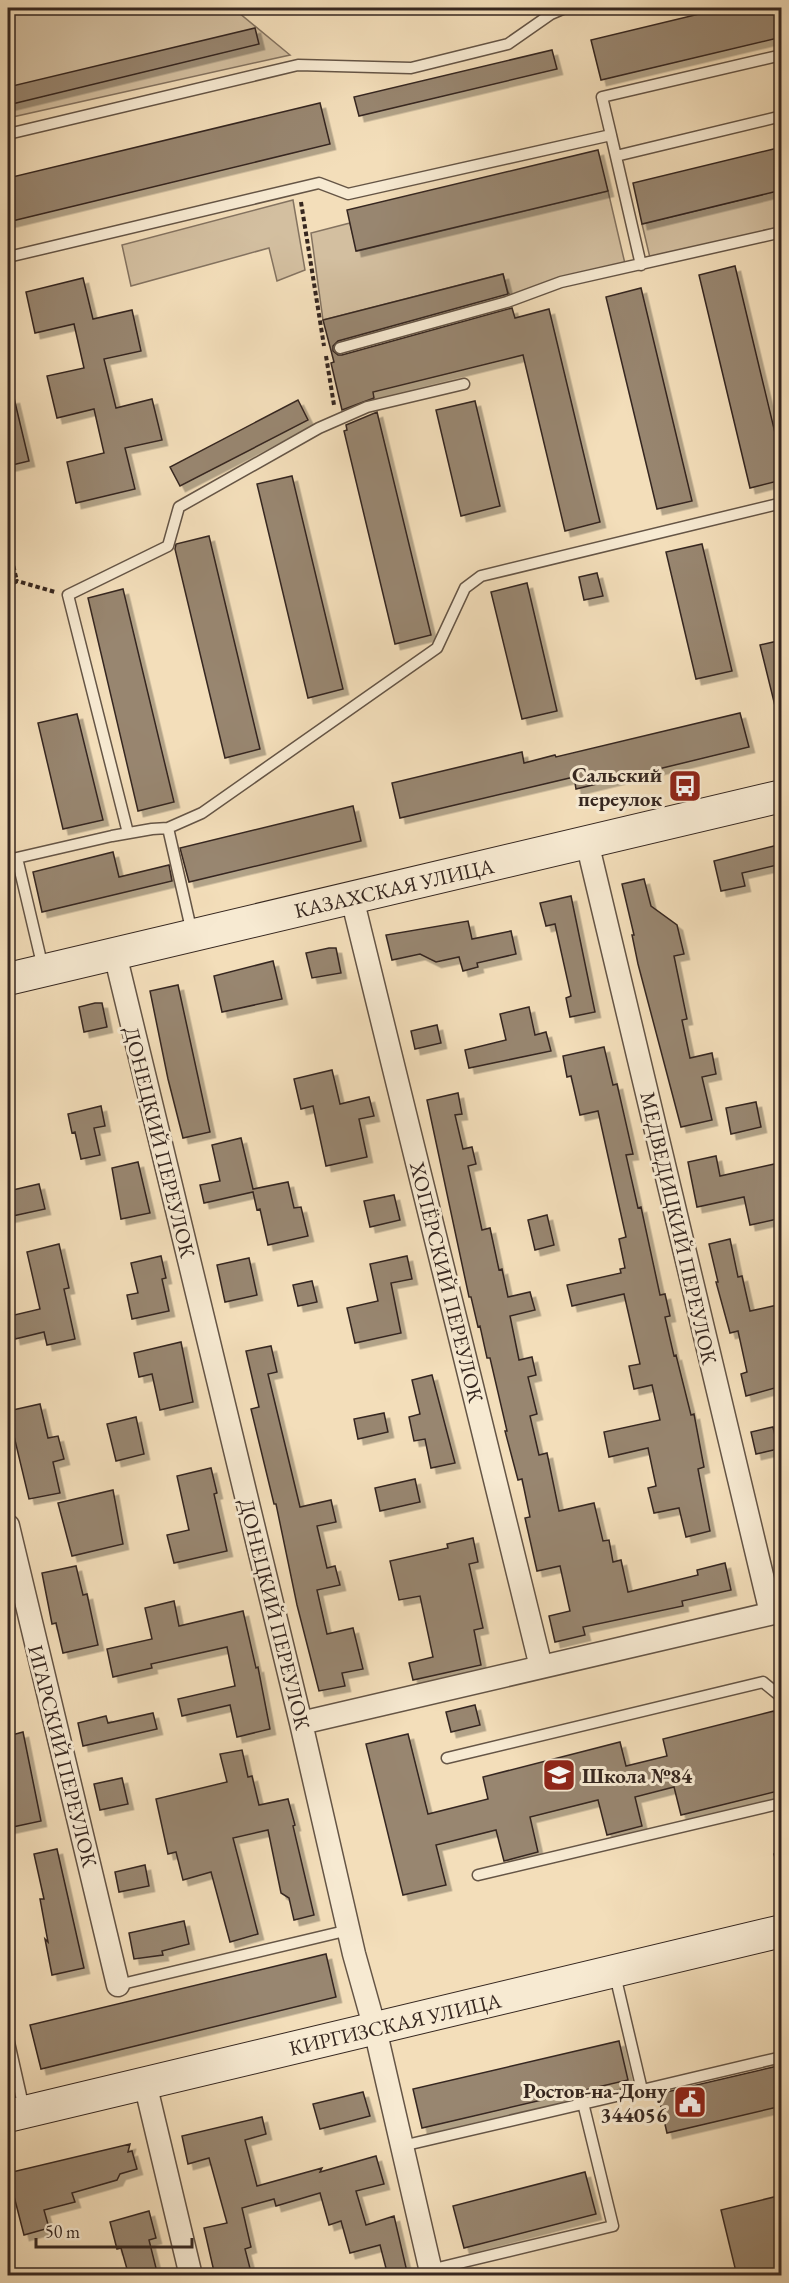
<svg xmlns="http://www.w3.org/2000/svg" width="789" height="2283" font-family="'EB Garamond',serif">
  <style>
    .green { fill: #d3bfa0; stroke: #847360; stroke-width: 1.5 }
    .building { fill: #988670; stroke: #362720; stroke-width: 1.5; filter: url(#shadow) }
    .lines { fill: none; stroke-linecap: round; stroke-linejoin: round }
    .service-casing { stroke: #655546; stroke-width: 13 }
    .minor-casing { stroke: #655546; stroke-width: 25 }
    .secondary-casing { stroke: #362720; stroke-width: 34 }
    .path { stroke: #362720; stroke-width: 4; stroke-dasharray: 4.5 3; stroke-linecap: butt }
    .service { stroke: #f7ead2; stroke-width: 10 }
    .minor { stroke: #f7ead2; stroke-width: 22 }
    .secondary { stroke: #f7ead2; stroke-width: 32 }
    .labels { text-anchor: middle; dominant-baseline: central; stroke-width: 6; stroke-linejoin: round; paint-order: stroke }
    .poi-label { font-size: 21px; font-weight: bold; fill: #362720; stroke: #f7ead2; text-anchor: end }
    .street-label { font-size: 21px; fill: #362720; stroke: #f7ead2 }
  </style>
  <defs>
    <filter id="shadow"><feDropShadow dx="5.5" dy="5.5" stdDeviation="0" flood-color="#0004"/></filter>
  </defs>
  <rect width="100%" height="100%" fill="#f3deba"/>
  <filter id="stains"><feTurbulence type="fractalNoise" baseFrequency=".00333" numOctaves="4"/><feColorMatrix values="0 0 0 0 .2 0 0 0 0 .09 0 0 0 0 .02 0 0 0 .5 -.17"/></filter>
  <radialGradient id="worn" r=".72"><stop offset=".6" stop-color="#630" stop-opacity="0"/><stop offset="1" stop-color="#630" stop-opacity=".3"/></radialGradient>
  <path class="green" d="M8,8H233L290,55L8,118Z
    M781,190V232L651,262L642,224Z
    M608,191L626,268L513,300L508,292L503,274L323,320L311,233L350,223L357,251Z
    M293,200L305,270L277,281L269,248L131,286L122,245Z"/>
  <path class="building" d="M724,8H782V37L601,80L591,40Z
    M255,28L259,44L8,105V87Z
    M552,50L557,69L359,116L354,97Z
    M320,103L330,144L8,222V178Z
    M782,147V190L642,224L633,183Z
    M598,150L608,191L356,251L347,210Z
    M735,266L782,462V480L750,488L699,275Z
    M503,274L508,294L338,341L333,346V351L338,355H342L512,308L515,318L549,309L600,522L565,531L523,355L373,392L374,398L342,410L331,363L334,362L323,320Z
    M83,278L93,319L132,310L141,351L104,359L116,408L152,399L162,440L125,448L135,489L76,503L67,462L104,453L94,409L57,418L47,376L84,368L74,324L35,333L26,292Z
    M641,288L692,501L657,509L606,297Z
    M14,398L29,461L8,466V399Z
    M298,400L308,420L180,486L170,467Z
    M475,401L500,506L461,516L436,410Z
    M377,412L431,635L395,644L344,431L347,430L346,425Z
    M292,476L343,689L308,698L257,484Z
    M209,536L260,749L225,758L175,549L176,544Z
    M702,544L732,671L696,679L666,552Z
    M597,573L603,596L584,600L579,577Z
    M527,583L557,711L522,719L491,592Z
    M123,589L174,802L138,811L88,598Z
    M782,640V705L775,706L760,645Z
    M740,713L749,747L576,789L574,777L400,818L392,783L522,752L524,763L555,755L556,757Z
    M77,714L103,820L63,829L38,723Z
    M353,806L361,841L189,882L180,848Z
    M782,844V864L742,873L745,886L721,891L714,861Z
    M113,852L119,877L169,865L172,881L42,912L33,872Z
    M644,879L651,906L677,925L684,954L674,956L687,1019L682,1020L690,1058L712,1053L716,1074L702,1077L712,1120L681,1127L638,964L632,935H634L622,884Z
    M571,896L595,1012L570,1017L566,998L571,996L555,924L546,926L540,903Z
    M468,921L472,939L511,931L516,954L477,963L478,967L463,971L459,957L436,962L420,954L392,960L386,935Z
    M329,948H336L341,973L312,978L306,953Z
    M273,961L282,999L222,1012L214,976Z
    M178,985L210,1132L183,1138L168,1079L150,991Z
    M95,1003H102L107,1027L84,1032L79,1007Z
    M529,1007L535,1035L546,1032L551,1051L469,1068L465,1050L506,1040L500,1014Z
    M437,1025L441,1043L415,1049L411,1031Z
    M604,1047L613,1085L617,1084L633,1154L626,1155L638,1208L641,1207L660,1295L665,1294L670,1316L665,1317L674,1356L676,1355L691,1415L694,1414L704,1467L698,1469L710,1531L686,1537L679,1508L654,1513L648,1488L656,1486L648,1448L609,1457L604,1432L660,1420L652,1385L634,1389L629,1366L640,1364L624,1294L572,1306L567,1285L621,1273L620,1269L625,1268L619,1239L626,1237L598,1111L580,1115L571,1076L567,1077L563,1056Z
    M332,1070L340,1104L369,1097L374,1116L359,1119L367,1157L326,1166L313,1106L301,1109L294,1079Z
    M458,1093L462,1114L455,1115L463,1149L472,1147L476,1164L468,1166L482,1230L490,1228L499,1270L502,1269L508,1297L530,1292L535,1310L510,1316L519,1360L532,1357L536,1375L528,1377L537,1414L530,1416L539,1455L547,1453L559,1511L594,1503L603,1541L609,1540L613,1562L621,1560L628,1592L698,1575L697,1570L725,1563L731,1590L682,1601L683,1606L583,1627L585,1635L555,1642L549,1616L570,1611L560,1566L537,1571L525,1518L530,1517L522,1479L518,1480L505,1431H507L490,1358H487L480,1326L478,1327L471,1297H469L427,1100Z
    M756,1102L761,1127L731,1134L726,1108Z
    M101,1106L105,1126L94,1128L100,1155L81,1159L75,1132L72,1133L68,1114Z
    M241,1138L253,1189L288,1182L294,1208L301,1207L308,1236L268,1245L260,1209L257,1210L253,1192L204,1203L200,1185L220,1181L212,1145Z
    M716,1156L720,1176L779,1163L782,1189L778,1190L782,1218L750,1225L744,1197L697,1207L688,1162Z
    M138,1162L150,1213L121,1219L112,1168Z
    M39,1184L45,1209L8,1217V1191Z
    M394,1195L400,1220L370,1227L364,1201Z
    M547,1215L554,1245L535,1250L528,1220Z
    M730,1239L738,1277L742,1276L750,1311L782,1304V1321L775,1322L782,1352V1386L746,1396L741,1374L747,1372L738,1331L730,1333L716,1282H718L709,1244Z
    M59,1244L69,1288L64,1289L75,1339L47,1345L44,1332L15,1339L10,1316L40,1309L27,1252Z
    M161,1256L166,1278L162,1279L169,1311L132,1319L127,1295L138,1293L131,1263Z
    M407,1256L412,1279L391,1283L401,1333L355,1343L347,1308L378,1301L370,1264Z
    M249,1258L257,1295L225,1302L217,1265Z
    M312,1281L317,1302L298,1306L293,1285Z
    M181,1342L193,1402L160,1410L152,1374L139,1377L134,1353Z
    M271,1346L277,1372L268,1374L300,1507L331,1500L336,1522L317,1526L327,1568L335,1566L340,1585L317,1590L327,1634L353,1628L363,1669L342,1673L345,1686L319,1691L297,1605L276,1504H274L251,1409L259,1407L246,1351Z
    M432,1375L455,1463L431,1468L425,1439L414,1441L409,1417L420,1414L412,1380Z
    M40,1404L48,1438L58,1436L64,1459L53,1462L60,1493L29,1499L8,1411Z
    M384,1413L388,1432L358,1439L354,1419Z
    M136,1417L144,1454L116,1461L107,1424Z
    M773,1427L778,1449L756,1454L751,1432Z
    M211,1468L217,1493L214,1494L227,1551L174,1563L167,1535L189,1530L177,1476Z
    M415,1479L420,1502L380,1511L375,1488Z
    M113,1490L123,1544L72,1556L58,1503Z
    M473,1538L478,1562L469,1564L483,1628L474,1630L481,1665L413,1680L409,1663L433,1657L420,1596L399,1600L390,1561L448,1548L447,1544Z
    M76,1566L83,1595L87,1594L98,1645L63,1653L56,1623L52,1624L42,1573Z
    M174,1601L179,1626L243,1611L256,1668L258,1667L270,1729L237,1737L230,1705L182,1716L178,1699L235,1686L227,1647L151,1664L152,1668L113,1677L107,1649L152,1639L145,1608Z
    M475,1705L480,1725L451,1732L446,1712Z
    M774,1711L782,1740V1790L681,1815L674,1787L635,1797L642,1826L607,1835L598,1800L530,1817L538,1852L504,1861L496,1830L436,1845L446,1885L403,1895L366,1744L408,1734L428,1814L488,1799L483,1777L620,1742L626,1766L667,1756L663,1739Z
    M153,1713L157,1729L83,1746L78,1723L106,1716L108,1723Z
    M23,1732L41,1821L8,1828V1736Z
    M242,1750L248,1777L252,1776L259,1805L288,1799L295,1825L293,1826L314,1915L294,1920L289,1898L281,1893L268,1830L233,1838L258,1934L230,1942L211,1872L183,1880L176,1852L168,1854L156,1799L227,1782L220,1754Z
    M122,1778L128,1804L100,1810L94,1784Z
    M57,1849L84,1968L52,1975L45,1939L48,1942L40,1899H44L34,1854Z
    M145,1865L149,1886L119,1892L115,1872Z
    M184,1921L189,1944L162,1951L163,1955L134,1959L129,1933Z
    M326,1954L336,1997L41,2069L30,2025Z
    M619,2041L628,2080L422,2128L413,2089Z
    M782,2065V2106L667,2133L658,2094Z
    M363,2092L370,2116L320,2129L313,2104Z
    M262,2117L266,2134L245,2140L257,2186L322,2168L320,2172L376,2156L384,2184L356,2191L366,2225L394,2216L408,2276H388L380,2245L350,2253L341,2221L329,2225L320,2193L276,2206L274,2199L242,2208L251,2247L245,2249L252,2276H215L204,2228L227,2223L209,2158L188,2164L182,2136Z
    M130,2144L128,2152L132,2151L137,2169L120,2174L117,2180L72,2193L75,2202L44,2210L49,2228L24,2235L8,2173Z
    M585,2172L596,2214L464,2248L453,2206Z
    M782,2195V2276H737L721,2210Z
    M149,2211L156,2238L149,2240L158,2276H129L121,2248L117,2249L110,2222Z"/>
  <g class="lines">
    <defs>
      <path id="service" d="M8,134L298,65L411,68L508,44L551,14L565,8
        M611,135L602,97L782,55
        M616,156L782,116
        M8,257L319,183L348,194L611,135L641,265
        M340,348L507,302L561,282L782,232
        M168,828L192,933
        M128,833L68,595L168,546L179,507L319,428L367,407L464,384
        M17,858L43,968
        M8,860L112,836L152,829L168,828L202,813L437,648L465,588L481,576L782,503
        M447,1758L763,1682L780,1696L782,1703
        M478,1875L782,1803
        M615,1975L642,2090L782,2057
        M118,1985L349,1930
        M8,2038L24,2109
        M402,2146L642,2090
        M430,2270L613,2226L583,2103"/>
      <path id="minor" d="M587,842L771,1613
        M352,898L541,1667
        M115,954L301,1723L354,1954L375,2029L432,2276
        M8,1526L118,1985
        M301,1723L782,1611
        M145,2083L191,2276"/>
      <path id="secondary" d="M8,979L782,796
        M8,2116L782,1931"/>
    </defs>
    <use href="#service" class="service-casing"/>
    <use href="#minor" class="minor-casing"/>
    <use href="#secondary" class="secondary-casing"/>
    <path class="path" d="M301,202L324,346
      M326,356L334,405
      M8,544L17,581
      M8,587L17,581L55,592
      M775,1853L782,1880"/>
    <use href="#service" class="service"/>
    <use href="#minor" class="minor"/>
    <use href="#secondary" class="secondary"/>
  </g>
  <defs>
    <symbol id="bus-square" viewBox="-11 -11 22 22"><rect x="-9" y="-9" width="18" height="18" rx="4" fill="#8f2418" stroke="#f7ead2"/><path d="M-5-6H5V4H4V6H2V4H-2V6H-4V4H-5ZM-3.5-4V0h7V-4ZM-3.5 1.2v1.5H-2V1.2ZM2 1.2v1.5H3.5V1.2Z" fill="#fff"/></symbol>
    <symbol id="school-square" viewBox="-11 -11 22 22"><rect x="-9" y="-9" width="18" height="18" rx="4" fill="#8f2418" stroke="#f7ead2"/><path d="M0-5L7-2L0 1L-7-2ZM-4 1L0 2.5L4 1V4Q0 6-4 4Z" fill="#fff"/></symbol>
    <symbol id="civic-square" viewBox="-11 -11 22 22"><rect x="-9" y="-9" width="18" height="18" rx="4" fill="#8f2418" stroke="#f7ead2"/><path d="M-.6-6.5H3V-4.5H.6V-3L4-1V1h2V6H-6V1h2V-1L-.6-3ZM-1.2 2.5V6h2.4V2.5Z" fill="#fff"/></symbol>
  </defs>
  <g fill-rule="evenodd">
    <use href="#bus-square" x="666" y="767" width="38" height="38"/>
    <use href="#school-square" x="540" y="1756" width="38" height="38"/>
    <use href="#civic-square" x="671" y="2083" width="38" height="38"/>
  </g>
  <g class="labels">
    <g class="poi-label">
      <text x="662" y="774">Сальский<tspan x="662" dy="24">переулок</tspan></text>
      <text x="582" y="1775" text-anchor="start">Школа №84</text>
      <text x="667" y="2090">Ростов-на-Дону<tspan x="667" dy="24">344056</tspan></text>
    </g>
    <g class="street-label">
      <text transform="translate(394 888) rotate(-13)">КАЗАХСКАЯ УЛИЦА</text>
      <text transform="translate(160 1142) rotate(76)">ДОНЕЦКИЙ ПЕРЕУЛОК</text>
      <text transform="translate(679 1228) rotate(77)">МЕДВЕДИЦКИЙ ПЕРЕУЛОК</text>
      <text transform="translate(447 1282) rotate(76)">ХОПЁРСКИЙ ПЕРЕУЛОК</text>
      <text transform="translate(275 1614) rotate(76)">ДОНЕЦКИЙ ПЕРЕУЛОК</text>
      <text transform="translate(63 1756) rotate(76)">ИГАРСКИЙ ПЕРЕУЛОК</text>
      <text transform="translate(395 2024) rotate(-13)">КИРГИЗСКАЯ УЛИЦА</text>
    </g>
  </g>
  <rect width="789" height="2283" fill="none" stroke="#f3deba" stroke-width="30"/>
  <rect x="9" y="9" width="771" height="2265" fill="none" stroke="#362720" stroke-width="3"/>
  <rect x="15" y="15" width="759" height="2253" fill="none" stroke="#362720" stroke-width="1.5"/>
  <path d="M36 2238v9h156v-9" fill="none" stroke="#362720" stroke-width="3"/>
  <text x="45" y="2238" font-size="18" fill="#362720" stroke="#f7ead2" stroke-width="4.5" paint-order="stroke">50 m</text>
  <rect width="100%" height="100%" filter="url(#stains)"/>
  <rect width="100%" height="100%" fill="url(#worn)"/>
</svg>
